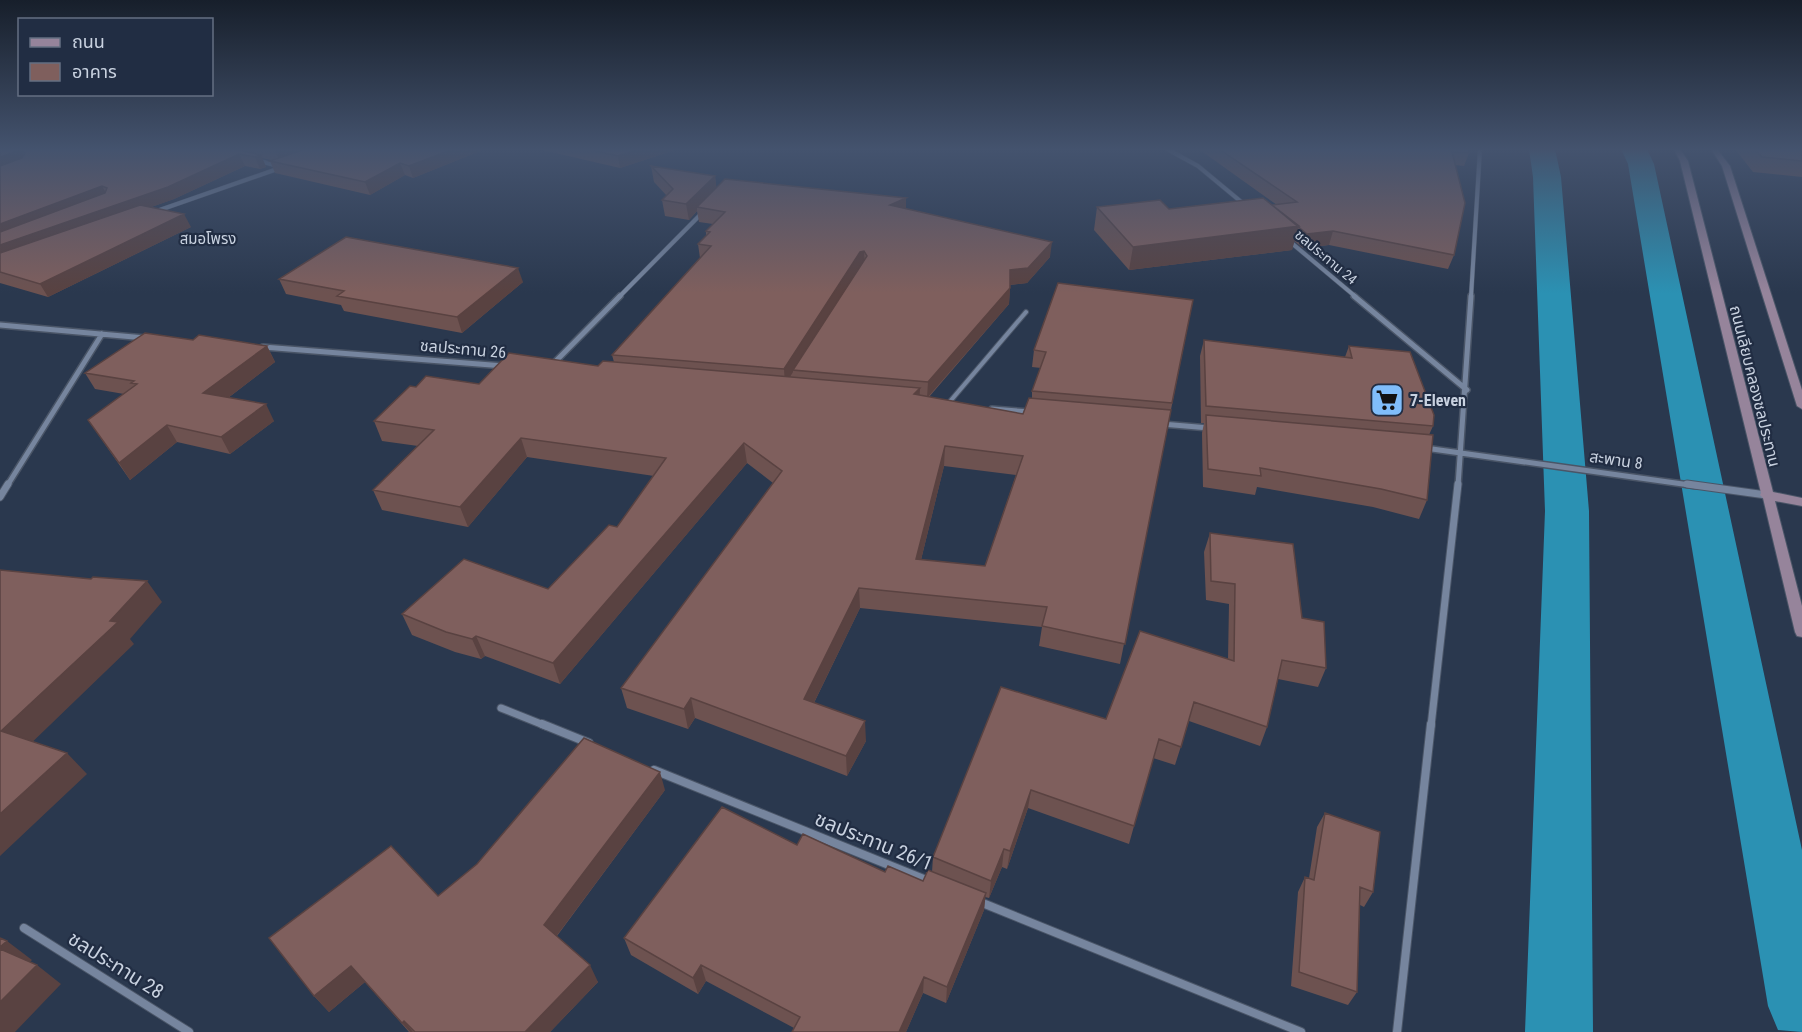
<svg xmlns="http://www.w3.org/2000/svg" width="1802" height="1032" font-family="'Roboto Condensed','Noto Sans Thai',sans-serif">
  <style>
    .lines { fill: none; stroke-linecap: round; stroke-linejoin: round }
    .canal { fill: #2b91b3; fill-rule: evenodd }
    .lane-casing { stroke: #4a5567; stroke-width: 6 }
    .street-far3-casing { stroke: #4a5567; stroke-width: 5 }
    .street-far2-casing { stroke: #4a5567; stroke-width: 8 }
    .street-far1-casing { stroke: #4a5567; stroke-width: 9 }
    .street-casing { stroke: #4a5567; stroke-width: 10 }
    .secondary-casing { stroke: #4a5567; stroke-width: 2 }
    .lane { stroke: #76859e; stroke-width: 4 }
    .street-far3 { stroke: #76859e; stroke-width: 4 }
    .street-far2 { stroke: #76859e; stroke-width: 5 }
    .street-far1 { stroke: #76859e; stroke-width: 7 }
    .street { stroke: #76859e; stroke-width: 8 }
    .secondary { fill: #96849b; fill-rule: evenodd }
    .wall { fill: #6d5250; fill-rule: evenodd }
    .shaded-wall { fill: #594241 }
    .building { fill: #7f5f5d; stroke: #594241; stroke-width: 1.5; fill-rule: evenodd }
    .labels { text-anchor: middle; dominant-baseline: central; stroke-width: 4.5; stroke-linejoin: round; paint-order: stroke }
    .far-street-label { font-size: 14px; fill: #c9d2e0; stroke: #212d43 }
    .far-neighbourhood-label { font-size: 15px; fill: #c9d2e0; stroke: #212d43 }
    .street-label { font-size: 16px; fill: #c9d2e0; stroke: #212d43 }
    .poi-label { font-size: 16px; font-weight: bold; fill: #c9d2e0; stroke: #212d43; text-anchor: start }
    .near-street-label { font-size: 20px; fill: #c9d2e0; stroke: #212d43 }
  </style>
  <rect width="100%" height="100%" fill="#2a384e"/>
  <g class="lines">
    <path class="canal" d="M1529,149H1555L1561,177L1589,511L1593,1032H1525L1545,511L1533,177Z
      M1621,149H1647L1654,164L1802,850V1032L1778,1030L1768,1006L1628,164Z"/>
    <defs>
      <path id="lane" d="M947,405L1026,312"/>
      <path id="street-far3" d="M1167,149L1198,166L1245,205
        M256,160L278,166
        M154,212L280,168
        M1288,240L1356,297
        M619,297L702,213
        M1471,297L1480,149"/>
      <path id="street-far2" d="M1354,296L1467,390
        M0,325L145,338
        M263,347L504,366
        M551,366L620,296
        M992,409L1030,412
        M1162,424L1209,428
        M1425,448L1697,486
        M7,486L102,334
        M1458,486L1471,296"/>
      <path id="street-far1" d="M1687,484L1766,495
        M0,497L8,484
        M501,708L546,726
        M1431,726L1458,484"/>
      <path id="street" d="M542,724L589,743
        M654,770L931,882
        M980,902L1301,1032
        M24,928L189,1032
        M1397,1032L1431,724"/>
      <path id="secondary" d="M1674,149H1680L1688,161L1773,492L1802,498V506L1775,501L1802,606V637L1797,636L1795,632L1763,498L1760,495L1761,493L1680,161Z
        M1711,149H1717L1730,166L1802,390V409L1797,406L1722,166Z"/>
    </defs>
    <use href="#lane" class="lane-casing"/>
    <use href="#street-far3" class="street-far3-casing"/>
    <use href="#street-far2" class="street-far2-casing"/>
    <use href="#street-far1" class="street-far1-casing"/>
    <use href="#street" class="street-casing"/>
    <use href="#secondary" class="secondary-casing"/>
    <use href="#lane" class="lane"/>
    <use href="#street-far3" class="street-far3"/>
    <use href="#street-far2" class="street-far2"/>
    <use href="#street-far1" class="street-far1"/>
    <use href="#street" class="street"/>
    <use href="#secondary" class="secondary"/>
  </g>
  <path class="wall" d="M0,149H485L413,178L405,175L370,195L275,173L270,161L271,160L262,158L266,167L260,169L245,166L174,199L151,207L191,227L48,297L0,283Z
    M538,149H678L620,168Z
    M1200,149H1468L1469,153L1464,166L1455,165L1454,255L1448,269L1329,245L1303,248L1294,241L1292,250L1129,270L1094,230L1097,207L1169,209L1277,205L1200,150Z
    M1735,149H1802V177L1753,172Z
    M651,166L715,176L716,188L906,198V209L1050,257L1027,283L1010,285L1009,304L929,397L1023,414L1032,398V391L1041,368L1032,367L1034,350L1193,300L1120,664L1039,646L1042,627L860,608L814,703L866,741L847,776L695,718L688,729L627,708L621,688L773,483L747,463L560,684L485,656L481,659L455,652L412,635L402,614L548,589L617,527L654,476L527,457L468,527L382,510L373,490L418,446L382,441L374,421L416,387L479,384L598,366L614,362L612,355L700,258L698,244L706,236V231L713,224L699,222L697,211L689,220L665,216L662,200L667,196L654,182ZM944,466L1016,475L985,566L921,560Z
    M279,279L523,282L462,333L344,311L341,305L286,294Z
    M193,340L267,346L275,362L228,398L274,421L230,454L177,442L130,480L88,420L124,394L95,389L85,373Z
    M1204,340L1345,357L1349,346L1433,426L1429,435L1427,500L1419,519L1373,507L1257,487L1255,495L1203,487L1202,433L1204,423H1201L1200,356Z
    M1210,533L1302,618L1326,668L1318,687L1278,679L1267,727L1260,746L1189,721L1175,765L1153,758L1129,844L1028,808L1007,869L1002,867L989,898L985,897L984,910L946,1003L923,993L906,1032H792L794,1028L706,981L698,994L631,955L624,938L797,845L885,872L923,881L932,872L933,857L1106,719L1228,659L1229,604L1206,600L1204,552Z
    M665,790L557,936L598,982L550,1032H409L365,982L329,1012L314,996L438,896Z
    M1325,813L1373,892L1364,907L1360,905L1357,992L1348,1005L1291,986L1298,892L1305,877L1309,878L1317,827Z"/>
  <path class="shaded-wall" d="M280,149H321L280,162L275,150Z
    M453,149H485L413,178L409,166Z
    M640,149H678L620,168L618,156Z
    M20,150L27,162L0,172V157Z
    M239,154L245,166L174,199L0,261V245Z
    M261,155L266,167L260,169L255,157Z
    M400,163L405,175L370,195L365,182Z
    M715,176L717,191L697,207V211L689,220L686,204Z
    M102,186L109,198L0,240V224Z
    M906,198V212L890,205Z
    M184,214L191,227L48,297L40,284Z
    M1299,226L1292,250L1129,270L1133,247Z
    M1333,231L1329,245L1303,248L1307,234Z
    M1052,242L1050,257L1027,283L1009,285L1010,270Z
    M864,251L865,265L793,370V372L785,385L784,369L860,252Z
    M518,268L523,282L462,333L457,317Z
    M1010,288L1009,304L927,398L928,382Z
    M267,346L275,362L212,410L203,393Z
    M920,388L919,407L914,394Z
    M266,404L274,421L230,454L221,437Z
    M167,425L177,442L130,480L119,463Z
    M521,438L527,457L468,527L460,507Z
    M744,443L747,463L560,684L553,663Z
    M945,446L944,466L916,580V559Z
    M147,581L162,602L130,639L134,644L22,752L1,731L110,621Z
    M859,588L860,608L806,719L804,699Z
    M476,636L485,656L481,659L472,639Z
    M691,698L695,718L688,729L684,709Z
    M865,721L866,741L847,776L846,756Z
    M67,753L87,774L0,856V814Z
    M660,772L665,790L552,942L544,925Z
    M1031,790L1028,808L1007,869L1010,851Z
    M1004,849L1002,867L989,898L991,881Z
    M986,893L984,910L946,1003L947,987Z
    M7,941L32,960L24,968L0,950V947Z
    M37,965L61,984L15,1032H0V1002Z
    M590,965L598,982L550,1032H525Z
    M701,965L706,981L698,994L693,978Z
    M351,966L365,982L329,1012L314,996Z
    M924,977L923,993L906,1032H899Z
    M404,1021L413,1032H410L402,1023Z"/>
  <path class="building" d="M0,149H235L261,155L255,157L239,154L168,187L0,245V232L105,193L107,188L102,186L0,224V166L22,158L25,153L20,150L0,157Z
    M267,149H280L275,150Z
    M305,149H453L409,166L400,163L365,182L270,161Z
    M587,149H640L618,156Z
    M1219,149H1468L1469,153L1452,152L1465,203L1454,255L1333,231L1307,234L1272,205L1297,202Z
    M1755,149H1802V161L1762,157Z
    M651,166L715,176L686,204L662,200L673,189Z
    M725,179L906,198L890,205L1052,242L1028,268L1010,270V288L928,382L793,370L867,256L864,251L860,252L784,369L612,355L711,246L698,244L710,232L706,231L725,212L697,207Z
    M1263,198L1299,226L1133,247L1097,207L1160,200L1169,209Z
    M140,205L184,214L40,284L0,272V253Z
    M346,237L518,268L457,317L337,296L344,291L279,279Z
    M1058,283L1193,300L1172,403L1032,391L1046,352L1034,350Z
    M145,333L193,340L199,335L267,346L203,393L266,404L221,437L167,425L119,463L88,420L137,384L131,383L134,381L85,373Z
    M1204,340L1352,358L1349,346L1410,352L1434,415L1433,426L1206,406Z
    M509,353L598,366L603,361L920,388L914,394L1023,414L1029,398L1171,410L1125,644L1042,626L1047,607L859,588L804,699L865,721L846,756L691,698L684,709L621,688L782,471L744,443L553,663L476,636L472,639L446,632L402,614L464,559L548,589L609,525L617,527L666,458L521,438L460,507L373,490L434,430L374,421L410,386L416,387L426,376L479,384ZM945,446L1023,456L985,566L916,559Z
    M1206,415L1433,435L1427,500L1381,489L1260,468L1261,476L1208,469Z
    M1210,533L1293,544L1302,618L1324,622L1326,668L1282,660L1267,727L1194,702L1181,747L1159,739L1134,826L1031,790L1010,851L1004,849L991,881L933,857L1001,687L1106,719L1140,631L1234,661L1235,584L1211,581Z
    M0,570L91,579L93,577L147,581L110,621L118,622L1,731L67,753L0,814Z
    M584,738L660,772L544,925L590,965L525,1032H415L404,1021L402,1023L351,966L314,996L269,938L391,846L438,896L477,864Z
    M722,807L797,845L803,834L885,872L888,866L923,881L928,870L986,893L947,987L924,977L899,1032H792L800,1017L701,965L693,978L624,938Z
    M1325,813L1380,832L1373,892L1360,887L1357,992L1299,972L1305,877L1314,880Z
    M0,938L7,941L0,947Z
    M0,949L37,965L0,1002Z"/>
  <linearGradient id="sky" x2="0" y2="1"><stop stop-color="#171f2b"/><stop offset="0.51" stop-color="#44536e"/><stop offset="1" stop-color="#44536e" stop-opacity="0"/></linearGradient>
  <rect width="1802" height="293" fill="url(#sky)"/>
  <defs>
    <symbol id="supermarket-square" viewBox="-11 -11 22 22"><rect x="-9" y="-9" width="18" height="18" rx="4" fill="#80bdfa" stroke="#212d43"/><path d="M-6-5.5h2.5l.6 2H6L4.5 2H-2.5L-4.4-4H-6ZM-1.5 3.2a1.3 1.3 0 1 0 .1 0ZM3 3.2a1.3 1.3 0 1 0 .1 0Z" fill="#111"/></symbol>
  </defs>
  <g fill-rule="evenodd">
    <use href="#supermarket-square" x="1368" y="381" width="38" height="38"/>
  </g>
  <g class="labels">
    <g class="far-street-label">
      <text transform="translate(1326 257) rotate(40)">ชลประทาน 24</text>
    </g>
    <g class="far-neighbourhood-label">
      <text x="208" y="239">สมอโพรง</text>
    </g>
    <g class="street-label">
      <text transform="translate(463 349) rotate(5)">ชลประทาน 26</text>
      <text transform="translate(1755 386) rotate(76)">ถนนเลียบคลองชลประทาน</text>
      <text transform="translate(1616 460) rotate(8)">สะพาน 8</text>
    </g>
    <g class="poi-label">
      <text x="1410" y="400">7-Eleven</text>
    </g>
    <g class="near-street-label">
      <text transform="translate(874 841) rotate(22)">ชลประทาน 26/1</text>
      <text transform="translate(116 965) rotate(32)">ชลประทาน 28</text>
    </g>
  </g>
  <rect x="18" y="18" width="195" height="78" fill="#212d43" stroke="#646f82" stroke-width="1.5"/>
  <rect x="30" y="38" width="30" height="9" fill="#96849b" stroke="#646f82" stroke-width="1.5"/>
  <text x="72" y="48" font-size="18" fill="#c9d2e0">ถนน</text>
  <rect x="30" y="63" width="30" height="18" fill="#7f5f5d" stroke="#646f82" stroke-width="1.5"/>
  <text x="72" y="78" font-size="18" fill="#c9d2e0">อาคาร</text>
</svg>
